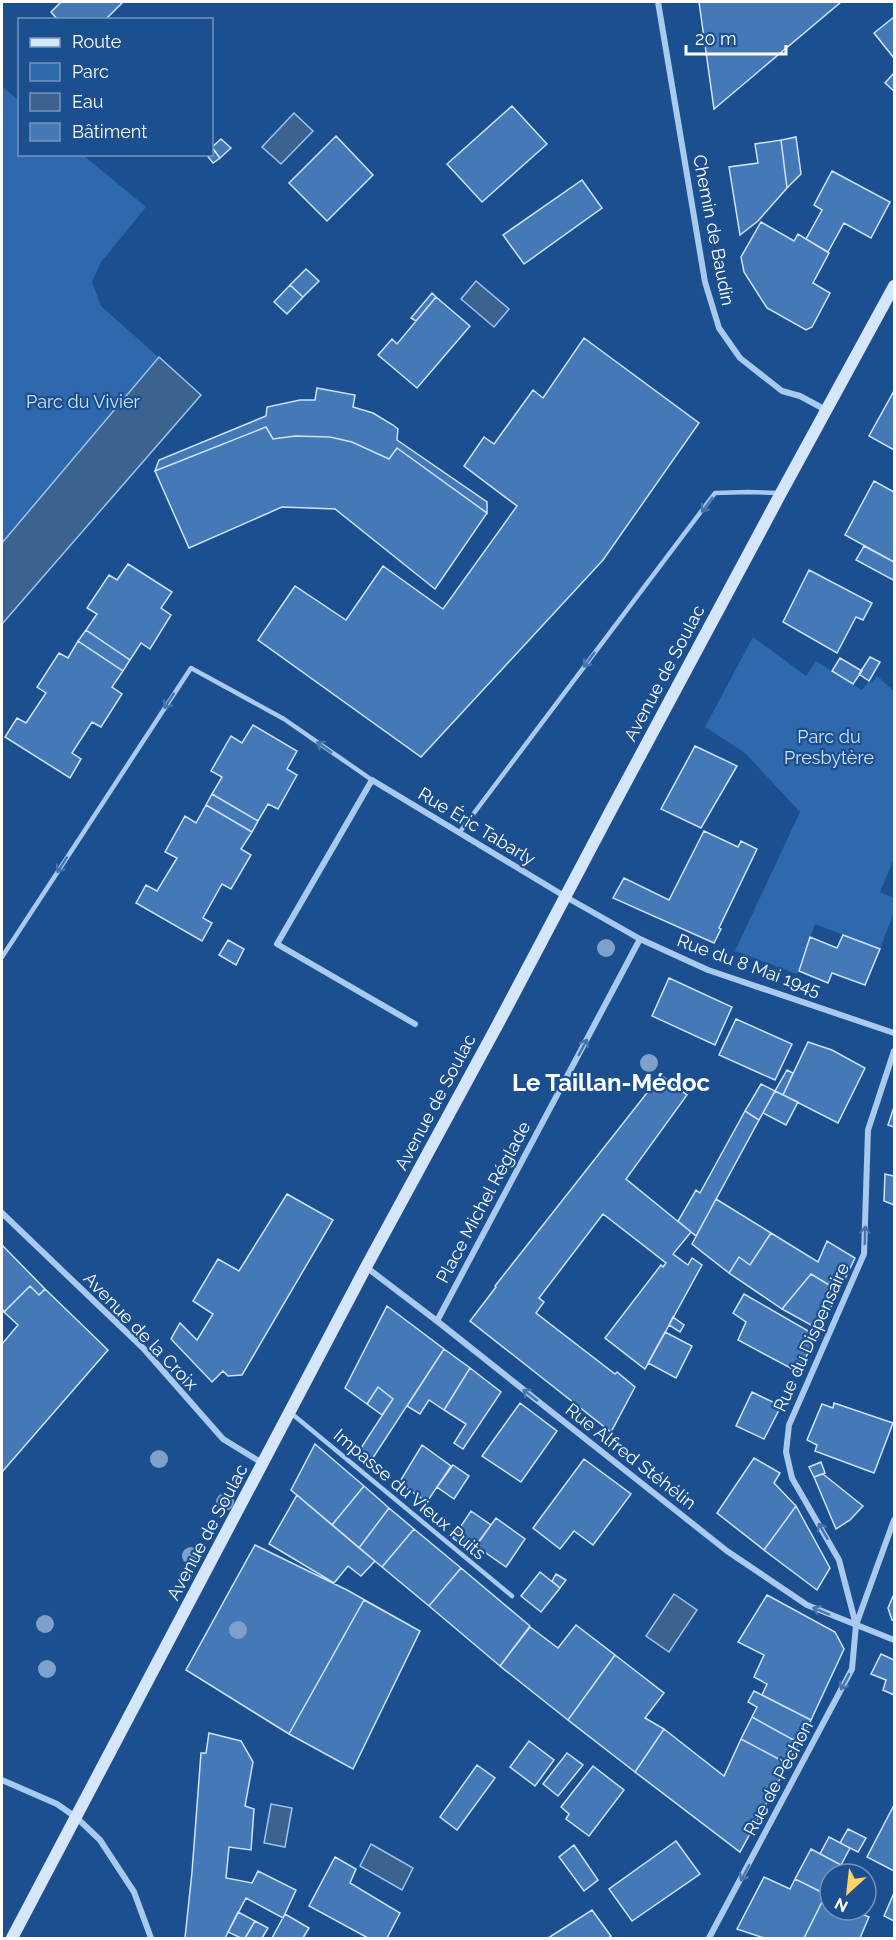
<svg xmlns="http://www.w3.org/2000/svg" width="896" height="1940" font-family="Raleway,sans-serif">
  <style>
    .green { fill: #2e69ad }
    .water { fill: #3c6290; stroke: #9cc4f0; stroke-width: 1.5 }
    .building { fill: #4478b7; stroke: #cfe3fa; stroke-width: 1.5 }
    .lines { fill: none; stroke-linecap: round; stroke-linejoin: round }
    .lane { stroke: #a9c9ee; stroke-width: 4.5 }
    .street { stroke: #a9c9ee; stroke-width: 6 }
    .secondary { stroke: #d6e6fa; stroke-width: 12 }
    .tree { fill: #7ea0ca }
    .oneway { stroke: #4674ac }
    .labels { text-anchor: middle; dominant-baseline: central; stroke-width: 4.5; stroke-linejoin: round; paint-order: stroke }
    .street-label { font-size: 18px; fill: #fff; stroke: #1b4f8f }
    .park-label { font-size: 18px; fill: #cfe3fa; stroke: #1b4f8f }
    .district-label { font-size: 24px; font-weight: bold; fill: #fff; stroke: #1b4f8f }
  </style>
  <rect width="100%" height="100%" fill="#1b4f8f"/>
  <path class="green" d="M3,87L19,101L20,154L83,155L146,207L101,262L92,282L101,306L201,395L2,625V89Z
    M753,637L806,676L816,661L862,690L869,681L872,683L877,676L894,691V859L880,892L894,898V912L880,949L815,924L799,971L797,974L735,951L800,812L745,753L705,727Z"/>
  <path class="water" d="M294,113L313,131L281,164L262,147Z
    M476,281L509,309L494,327L461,299Z
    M159,357L201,395L2,624V543Z
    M674,1594L697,1610L669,1652L646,1636Z
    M271,1804L292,1808L285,1847L264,1843Z
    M371,1844L413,1868L402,1890L360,1866Z"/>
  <path class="building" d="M61,2H123L105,20H58L51,12Z
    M699,2H841L714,109Z
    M894,17V58L874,33Z
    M894,73V91L885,83Z
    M512,106L547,144L482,202L447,164Z
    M336,136L373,175L327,221L289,183Z
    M796,137L801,174L787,188L781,140Z
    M221,139L231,148L220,158L212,147Z
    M781,140L787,188L758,221L740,235L729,167L758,163L755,144Z
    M212,148L220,158L213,163L206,154H212Z
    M832,171L890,202L871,238L844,223L828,252L806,239L822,210L814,205Z
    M582,180L602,208L524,264L503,235Z
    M761,222L794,241L798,234L829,253L813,283L830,293L812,327L806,330L767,308L744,272L741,257Z
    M306,269L319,281L303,297L290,285Z
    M290,285L303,297L287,314L274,302Z
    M432,293L436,297L416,321L411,318Z
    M436,297L470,326L417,388L378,355L392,339L397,344Z
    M584,338L699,423L603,560L421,757L258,640L295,586L346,620L383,566L443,609L517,506L464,466L484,437L494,444L533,390L543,398Z
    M317,388L355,395L353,407L373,413L393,425L398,429L397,440L487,502V513L397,448L389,459L352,442L330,437L295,436L273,439L266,427L155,471L159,460L266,416L267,407L300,400H315Z
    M894,391V450L869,436Z
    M266,427L273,439L295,436L330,437L352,442L389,459L397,448L487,513L435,589L335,509L282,507L189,548L155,471Z
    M874,481L894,492V562L845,535Z
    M864,546L894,562V576L893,580L856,560Z
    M128,564L172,592L161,608L171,615L150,649L141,643L130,660L86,630L97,614L87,608L109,575L117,580Z
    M809,570L872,603L863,620L856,617L837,653L783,622Z
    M86,630L130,660L123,671L78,641Z
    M78,641L123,671L112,687L122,694L101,727L92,722L72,753L81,759L70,778L5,737L17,718L26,723L46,693L37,687L59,653L68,658Z
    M870,657L880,662L869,681L859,674Z
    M840,658L862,671L853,684L832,671Z
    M253,725L297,751L287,769L297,775L278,809L268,804L258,821L212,794L222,777L211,771L231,736L242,743Z
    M695,746L737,766L701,828L661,809Z
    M212,794L258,821L252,832L206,805Z
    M206,805L252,832L241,849L251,855L231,889L222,884L203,918L212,923L202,941L136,903L146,885L157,891L177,858L165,852L185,816L196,823Z
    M704,831L738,847L741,841L757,849L719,928L721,929L714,943L613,898L624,878L669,900Z
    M843,935L880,949L865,985L832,973L828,983L799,971L810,937L837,948Z
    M228,940L244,949L236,965L219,955Z
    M669,978L732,1007L715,1045L652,1016Z
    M736,1019L792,1044L775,1080L719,1055Z
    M808,1042L832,1050L865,1068L838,1123L783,1095Z
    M787,1070L793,1073L783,1095L775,1091Z
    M661,1075L687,1095L626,1179L691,1232L673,1254L688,1265L692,1258L702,1265L645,1369L605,1338L661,1265L663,1267L666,1263L603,1214L539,1298L544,1302L536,1313L615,1374L617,1372L635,1387L611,1432L470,1321L496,1287L495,1286Z
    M761,1084L775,1091L759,1120L745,1111Z
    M775,1091L798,1102L786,1125L763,1113Z
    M894,1107V1127L888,1125Z
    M745,1111L759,1120L696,1236L678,1221L696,1190L700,1193Z
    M885,1174L894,1176V1205L884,1201Z
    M287,1194L333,1220L242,1375L228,1376L223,1371L212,1382L171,1339L180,1323L197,1340L213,1314L193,1301L218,1259L239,1271Z
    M716,1199L771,1233L750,1265L739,1257L729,1273L692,1244Z
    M771,1233L818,1262L827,1241L855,1258L839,1291L811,1274L782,1309L729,1273L739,1257L750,1265Z
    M2,1245L45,1289L39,1295L30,1286L4,1312L2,1309Z
    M811,1274L839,1291L820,1330L782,1309Z
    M30,1286L39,1295L45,1289L108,1350L2,1472V1344L18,1325L4,1312Z
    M744,1294L817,1336L798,1372L738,1340L746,1322L733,1313Z
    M387,1306L444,1349L369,1464L357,1454L393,1399L378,1387L367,1404L345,1388Z
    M673,1317L684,1325L680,1332L669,1325Z
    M665,1332L692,1346L676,1378L648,1363Z
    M444,1349L470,1368L444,1410L429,1400L420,1414L407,1406Z
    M470,1368L501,1392L463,1449L454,1443L466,1424L444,1410Z
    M378,1387L393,1399L382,1415L367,1404Z
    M752,1392L781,1406L764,1439L736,1426Z
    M520,1403L557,1431L521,1482L482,1456Z
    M834,1403L893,1423L874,1473L815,1451L817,1445L807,1440L822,1404L833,1408Z
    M315,1444L364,1486L332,1525L291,1490Z
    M422,1445L451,1466L427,1502L399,1483Z
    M754,1458L780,1473L774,1483L796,1506L764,1550L717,1513Z
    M584,1459L631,1494L593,1545L574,1531L560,1549L533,1528Z
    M821,1462L825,1473L814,1477L809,1467Z
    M453,1465L469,1476L454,1499L437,1487Z
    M823,1474L863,1506L850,1520L836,1529L814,1477Z
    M364,1486L389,1508L359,1548L332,1525Z
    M297,1495L375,1561L361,1576L348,1566L334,1583L269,1544Z
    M796,1506L830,1568L817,1590L764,1550Z
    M389,1508L414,1529L382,1567L359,1548Z
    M471,1511L491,1525L471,1552L453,1538Z
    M496,1518L525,1539L506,1567L476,1546Z
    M414,1529L461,1568L429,1606L382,1567Z
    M255,1545L347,1590L420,1631L353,1769L289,1734L186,1670Z
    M461,1568L530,1626L500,1666L429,1606Z
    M540,1572L560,1588L541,1612L521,1596Z
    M556,1574L566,1580L560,1588L552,1581Z
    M894,1594V1621L892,1620L888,1608Z
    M767,1595L835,1632L844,1649L811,1720L762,1695L767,1684L754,1677L764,1655L738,1642Z
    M364,1600L420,1631L353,1769L289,1734Z
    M576,1625L615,1655L568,1720L500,1666L530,1627L558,1648Z
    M881,1654L894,1660V1695L883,1690L886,1680L871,1674Z
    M615,1655L664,1693L645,1718L664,1729L635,1772L568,1720Z
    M754,1691L811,1720L799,1743L752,1717L757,1707L748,1702Z
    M752,1717L799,1743L788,1764L741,1739Z
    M664,1729L724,1776L741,1739L788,1764L740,1852L635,1772Z
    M209,1733L241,1741L253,1762L245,1806L254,1809L251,1850L229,1847L226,1878L252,1883L258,1871L296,1890L283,1918L246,1898L225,1938H185L192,1872L201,1753H206Z
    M529,1741L554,1760L535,1786L510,1767Z
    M567,1753L583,1765L558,1796L543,1784Z
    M477,1765L495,1778L457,1830L440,1817Z
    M593,1766L624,1790L589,1836L566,1819L569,1814L561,1807Z
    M894,1805V1871L867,1857Z
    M848,1829L866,1838L858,1852L840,1843Z
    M829,1837L850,1848L841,1865L820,1854Z
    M676,1841L700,1874L632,1921L609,1889Z
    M574,1845L598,1880L584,1891L559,1857Z
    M811,1849L841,1865L835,1874H830V1884L825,1894L795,1879Z
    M335,1857L356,1869L350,1883L400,1913L387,1938H368L309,1906Z
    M764,1877L790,1889L795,1879L826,1894L804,1938H764L737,1929Z
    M894,1893V1921L884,1916Z
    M824,1898L830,1901V1910H851L869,1917L860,1938H804Z
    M592,1910L611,1936L608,1938H548Z
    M238,1912L255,1921L245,1938H241L228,1932Z
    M285,1914L309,1928L303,1938H272Z
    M255,1921L268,1928L262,1938H245Z"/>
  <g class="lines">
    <path class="lane" d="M459,833L715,493L748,492L778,493
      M2,957L191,668L284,719L372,780
      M291,1413L512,1596"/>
    <path class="street" d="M658,2L705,282L719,328L740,358L782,391L800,396L826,410
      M415,1024L277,944L372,780L566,897L640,939L708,970L894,1033
      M2,1213L143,1348L223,1439L262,1463
      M366,1267L437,1321L727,1551L807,1605L894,1640
      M437,1321L640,939
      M856,1625L839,1560L792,1478L786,1452L789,1425L864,1254L868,1130L894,1051
      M2,1780L57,1804L77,1818L100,1840L134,1892L151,1938
      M709,1938L852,1669L856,1625L894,1520"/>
    <path class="secondary" d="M12,1938L366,1267L498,1024L610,812L781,493L894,286"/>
  </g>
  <g class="tree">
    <circle cx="606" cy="948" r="9"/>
    <circle cx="649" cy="1063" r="9"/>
    <circle cx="159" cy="1459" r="9"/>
    <circle cx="225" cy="1502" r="9"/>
    <circle cx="191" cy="1556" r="9"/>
    <circle cx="45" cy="1624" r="9"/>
    <circle cx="238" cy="1630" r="9"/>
    <circle cx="47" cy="1669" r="9"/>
  </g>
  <defs><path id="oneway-shaft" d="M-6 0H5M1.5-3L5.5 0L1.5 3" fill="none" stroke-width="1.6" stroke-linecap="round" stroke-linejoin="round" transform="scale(1.5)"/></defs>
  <g class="oneway">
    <use href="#oneway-shaft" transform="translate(707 505) rotate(127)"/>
    <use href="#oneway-shaft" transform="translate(589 660) rotate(127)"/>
    <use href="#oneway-shaft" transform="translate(169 701) rotate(123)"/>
    <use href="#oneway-shaft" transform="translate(324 747) rotate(-145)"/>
    <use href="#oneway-shaft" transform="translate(62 865) rotate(123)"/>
    <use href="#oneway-shaft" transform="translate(583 1047) rotate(-62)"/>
    <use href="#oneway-shaft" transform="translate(865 1235) rotate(-88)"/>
    <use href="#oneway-shaft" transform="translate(530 1395) rotate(-142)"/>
    <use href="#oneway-shaft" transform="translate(823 1531) rotate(-120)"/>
    <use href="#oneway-shaft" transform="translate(821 1611) rotate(-157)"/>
    <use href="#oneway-shaft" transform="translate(845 1682) rotate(118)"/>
    <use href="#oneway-shaft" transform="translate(745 1873) rotate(118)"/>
  </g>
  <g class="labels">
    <g class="street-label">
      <text transform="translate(714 230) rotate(79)">Chemin de Baudin</text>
      <text transform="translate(664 673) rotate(-62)">Avenue de Soulac</text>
      <text transform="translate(477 826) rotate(31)">Rue Éric Tabarly</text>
      <text transform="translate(749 965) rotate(20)">Rue du 8 Mai 1945</text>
      <text transform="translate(435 1102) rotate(-62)">Avenue de Soulac</text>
      <text transform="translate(483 1202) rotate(-62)">Place Michel Réglade</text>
      <text transform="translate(141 1331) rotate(46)">Avenue de la Croix</text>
      <text transform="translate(811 1337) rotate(-66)">Rue du Dispensaire</text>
      <text transform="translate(631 1456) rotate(38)">Rue Alfred Stéhélin</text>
      <text transform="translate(410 1494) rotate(40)">Impasse du Vieux Puits</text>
      <text transform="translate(207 1532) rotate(-62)">Avenue de Soulac</text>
      <text transform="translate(778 1778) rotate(-62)">Rue de Péchon</text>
    </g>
    <g class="park-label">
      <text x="83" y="401">Parc du Vivier</text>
      <text x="829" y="736">Parc du<tspan x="829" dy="21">Presbytère</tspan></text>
    </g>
    <g class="district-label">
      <text x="611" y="1082">Le Taillan-Médoc</text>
    </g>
  </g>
  <rect width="896" height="1940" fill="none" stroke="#ffffff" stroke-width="6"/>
  <rect x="18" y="18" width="195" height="138" fill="#1b4f8f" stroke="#7695bc" stroke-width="1.5"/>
  <rect x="30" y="38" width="30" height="9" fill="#d6e6fa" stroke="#7695bc" stroke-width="1.5"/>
  <text x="72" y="48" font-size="18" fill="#ffffff">Route</text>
  <rect x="30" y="63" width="30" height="18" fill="#2e69ad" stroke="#7695bc" stroke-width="1.5"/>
  <text x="72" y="78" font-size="18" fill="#ffffff">Parc</text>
  <rect x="30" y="93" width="30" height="18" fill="#3c6290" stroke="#7695bc" stroke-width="1.5"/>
  <text x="72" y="108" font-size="18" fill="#ffffff">Eau</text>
  <rect x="30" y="123" width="30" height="18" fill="#4478b7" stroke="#7695bc" stroke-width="1.5"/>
  <text x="72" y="138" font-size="18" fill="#ffffff">Bâtiment</text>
  <g transform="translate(848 1892) rotate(207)"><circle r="28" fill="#1b4f8f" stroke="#7695bc" stroke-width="1.5"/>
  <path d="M0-4.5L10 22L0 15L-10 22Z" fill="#ffd166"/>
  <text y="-9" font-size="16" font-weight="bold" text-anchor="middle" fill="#ffffff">N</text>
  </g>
  <path d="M686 45v9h100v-9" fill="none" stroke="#ffffff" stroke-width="3"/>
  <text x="695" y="45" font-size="18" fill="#ffffff" stroke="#1b4f8f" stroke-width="4.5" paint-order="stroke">20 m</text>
</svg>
